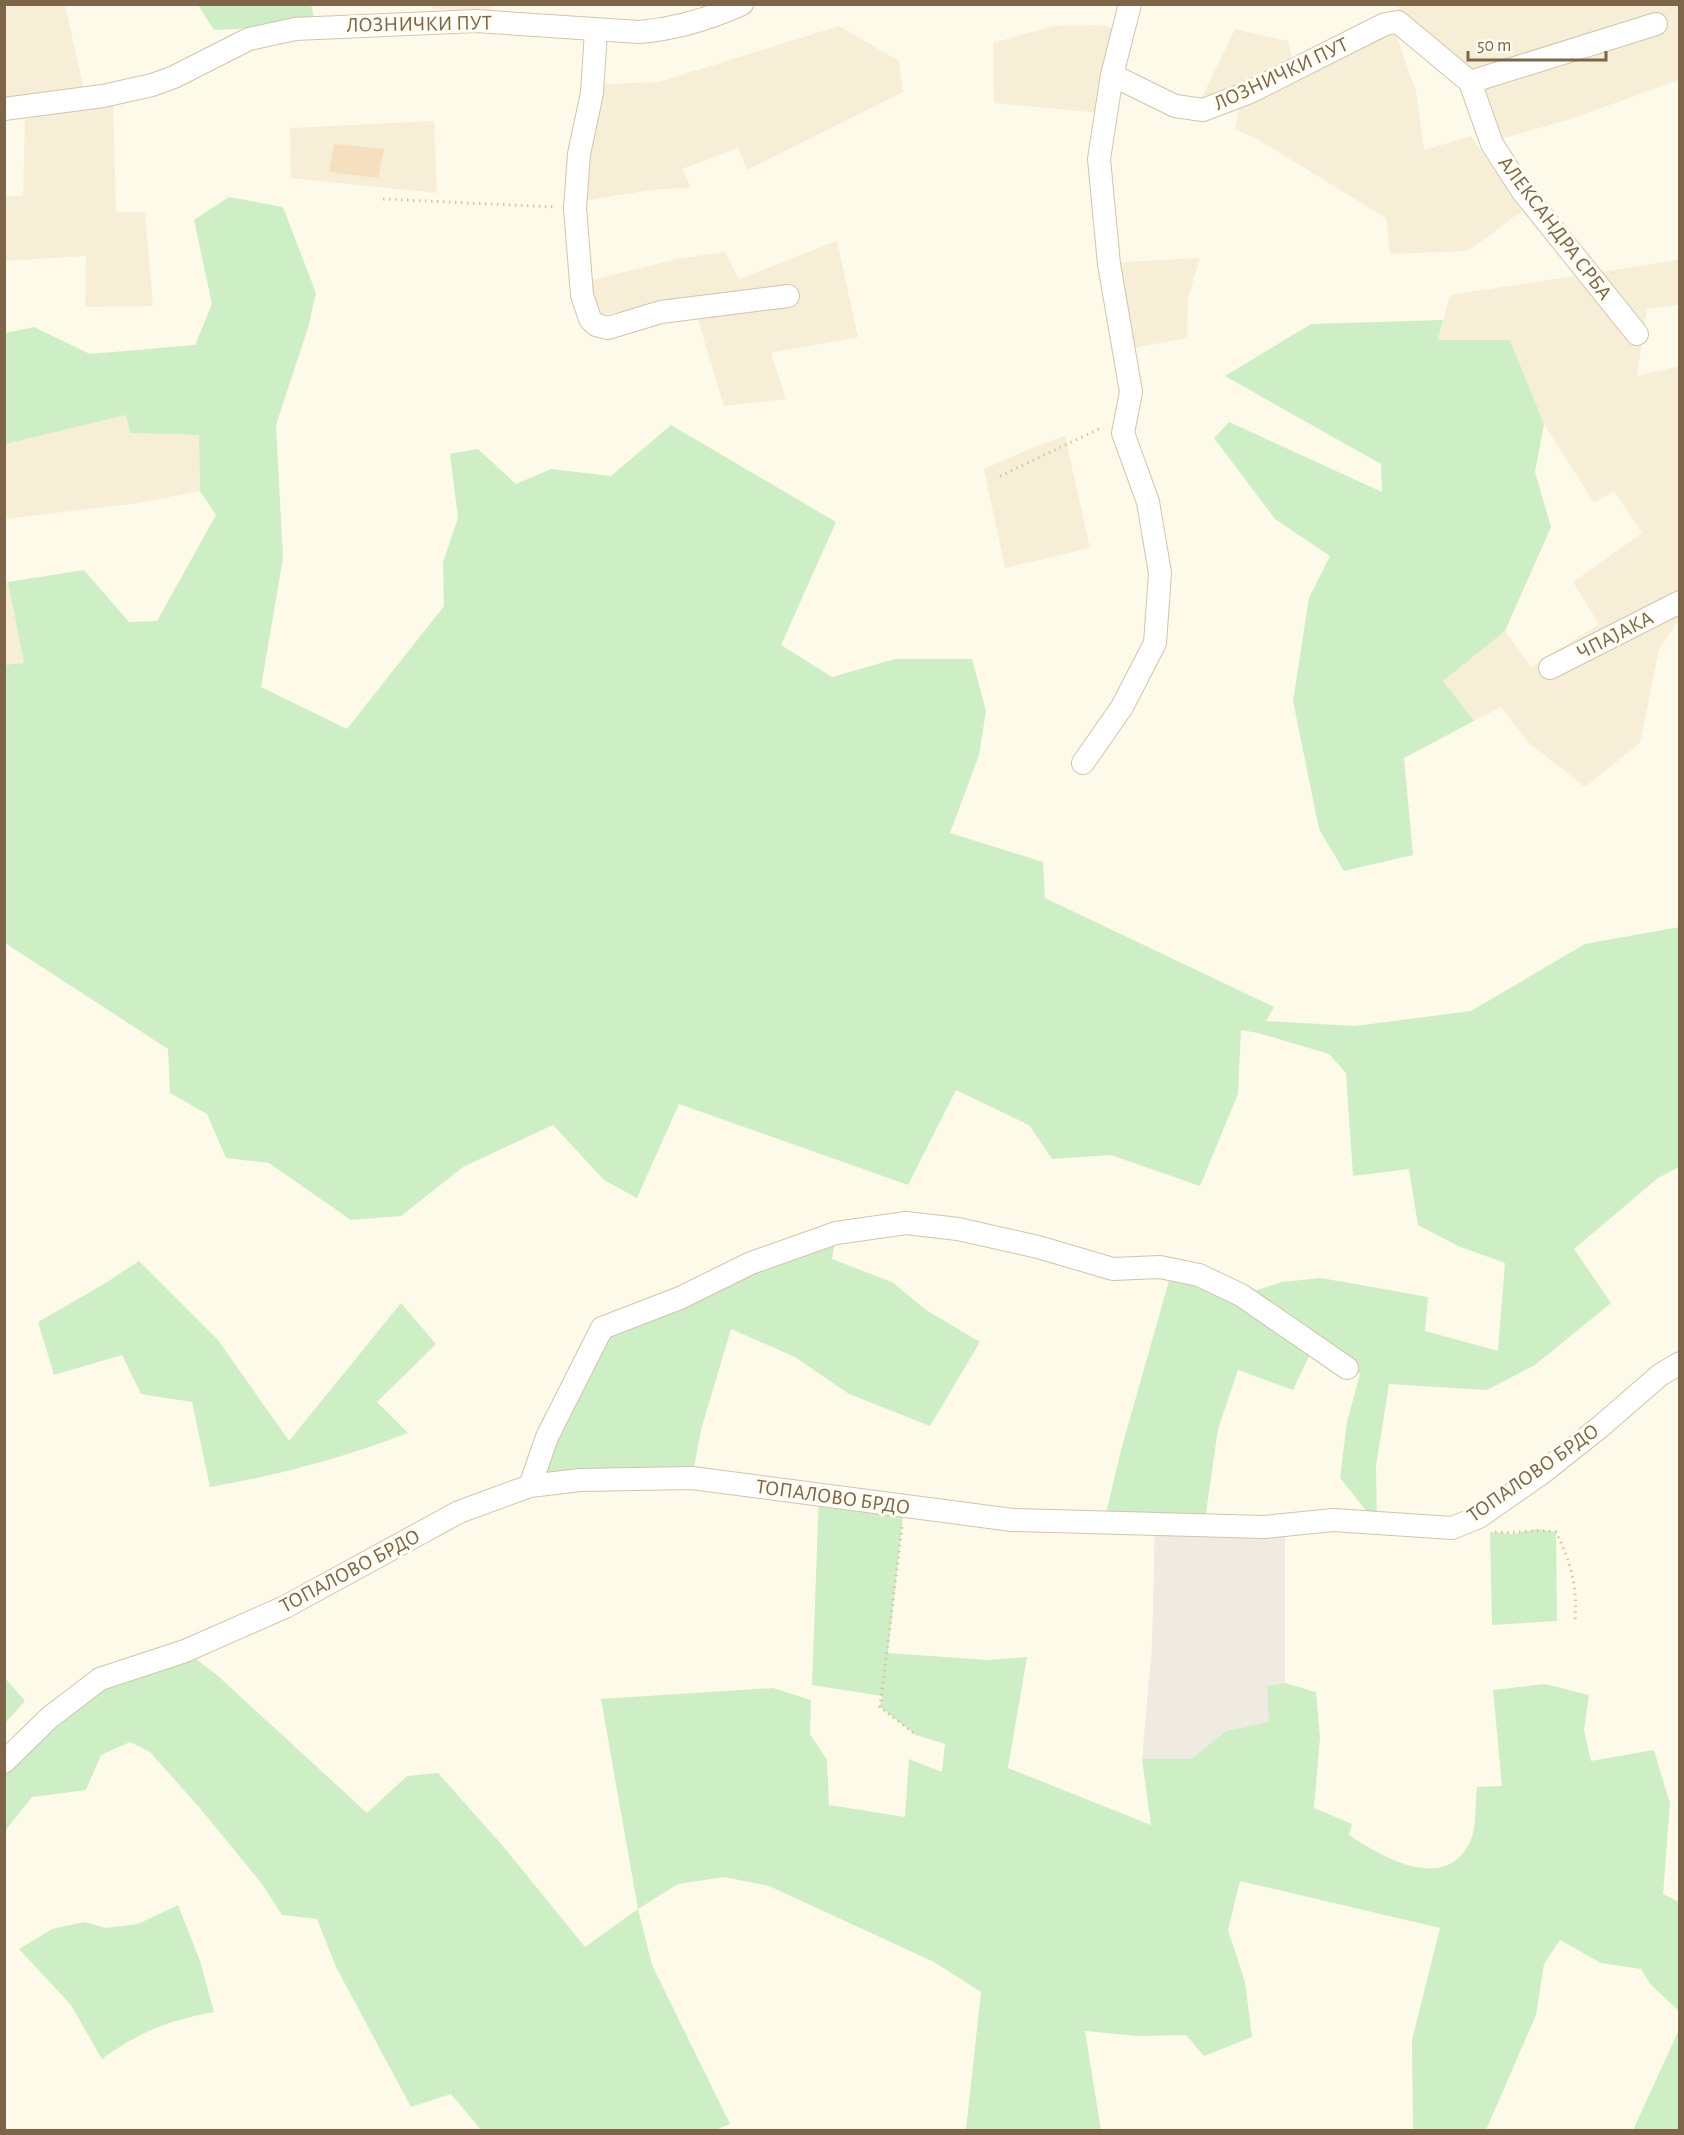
<svg xmlns="http://www.w3.org/2000/svg" width="1684" height="2135" font-family="'Alegreya Sans',sans-serif">
  <style>
    .residential { fill: #f7eed7 }
    .industrial { fill: #efebe2 }
    .green { fill: #ceeec5 }
    .building { fill: #f6dfbe }
    .lines { fill: none; stroke-linecap: round; stroke-linejoin: round }
    .minor-casing { stroke: #d2c4ad; stroke-width: 24 }
    .path { stroke: #dcc2a0; stroke-width: 3; stroke-dasharray: 1.5 4.5; stroke-linecap: butt }
    .minor { stroke: #fff; stroke-width: 22 }
    .labels { text-anchor: middle; dominant-baseline: central; stroke-width: 6; stroke-linejoin: round; paint-order: stroke }
    .street-label { font-size: 21px; fill: #7c6549; stroke: #fffcf1 }
  </style>
  <rect width="100%" height="100%" fill="#fefae9"/>
  <path class="residential" d="M5,5H65L84,90L5,101Z
    M431,5H491V10L432,9Z
    M1398,5H1679V80L1568,120L1486,143L1463,78L1399,16Z
    M1100,25L1117,29L1100,113L994,103L993,43L1053,26Z
    M839,26L899,61L903,92L747,170L738,148L682,169L691,188L659,189L570,203L585,85L659,82Z
    M1393,27L1416,91L1424,150L1471,136L1522,211L1468,251L1390,254L1386,218L1257,139L1235,129L1241,98Z
    M1235,29L1288,41L1292,58L1259,82L1201,99Z
    M113,102L116,212H145L153,306L85,307L86,256L5,261V196H23L25,119Z
    M434,121L437,193L291,178L290,128Z
    M837,241L858,337L771,353L786,399L724,406L692,300L600,315L580,283L677,259L725,252L739,279Z
    M1200,258L1188,298L1187,338L1117,351L1104,263Z
    M1678,260L1679,305L1647,309L1637,376L1679,366V619L1659,650L1640,743L1585,787L1529,743L1501,707L1474,721L1443,681L1505,631L1531,667L1599,624L1573,582L1642,533L1614,491L1594,503L1544,424L1510,340H1438L1450,295Z
    M126,415L130,433L199,435L200,491L139,503L5,519L4,444Z
    M1065,436L1090,548L1005,568L984,469L1033,447Z
    M8,582L24,663L5,665L4,583Z"/>
  <path class="industrial" d="M1155,1523L1285,1525V1683L1268,1686L1269,1722L1226,1731L1191,1759H1142L1152,1645Z"/>
  <path class="green" d="M198,5H311L316,25L214,30Z
    M229,197L283,207L316,293L308,328L276,425L283,558L261,687L347,729L444,606L443,562L458,518L450,454L478,449L516,484L551,469L611,476L671,425L836,522L781,645L832,677L895,659H972L986,711L979,755L950,833L1043,862L1045,898L1274,1007L1266,1021L1355,1026L1471,1011L1585,944L1679,927V1167L1658,1178L1574,1249L1611,1303L1535,1365L1487,1390L1389,1384L1376,1466L1377,1524L1340,1478L1347,1422L1360,1374L1314,1346L1293,1390L1238,1370L1218,1429L1205,1520L1104,1522L1121,1450L1172,1270L1241,1295L1282,1282L1321,1278L1428,1297L1425,1331L1498,1351L1505,1263L1458,1246L1418,1225L1409,1169L1353,1176L1346,1073L1329,1054L1258,1033L1241,1030L1238,1094L1200,1186L1111,1155L1052,1159L1029,1125L956,1090L908,1185L679,1104L637,1198L604,1180L553,1125L463,1167L401,1216L351,1220L269,1163L226,1158L207,1114L170,1093L168,1049L5,943L4,665L24,663L8,582L84,570L129,622L157,621L216,515L200,491L199,435L130,433L126,415L5,444V333L34,327L90,354L195,345L212,304L194,220Z
    M1443,320L1438,340H1510L1544,424L1535,472L1551,527L1505,631L1443,681L1474,721L1404,758L1413,855L1344,871L1319,829L1293,701L1309,598L1330,556L1275,519L1214,438L1229,422L1382,492L1381,464L1225,376L1311,324Z
    M836,1233L832,1259L892,1282L926,1310L980,1342L930,1426L849,1394L795,1357L731,1329L701,1430L692,1478L530,1486L602,1328Z
    M139,1261L218,1340L289,1441L401,1303L436,1344L377,1402L408,1433C343,1458 279,1475 210,1487L192,1402L141,1394L122,1355L54,1375L38,1322L104,1284Z
    M819,1494L904,1507L888,1653L988,1660L1027,1657L1008,1768L1151,1825L1142,1759H1191L1226,1731L1269,1722L1267,1686L1285,1683L1316,1692L1320,1737L1314,1808L1352,1824L1349,1835C1382,1857 1445,1894 1470,1842C1477,1828 1475,1803 1477,1787L1502,1786L1493,1690L1545,1684L1589,1695L1584,1730L1591,1761L1654,1750L1670,1804L1663,1894L1679,1902V2011L1651,1985L1641,1969L1601,1963L1560,1940L1544,1964L1536,2015L1486,2130H1413L1412,2040L1440,1928L1240,1881L1228,1930L1245,1982L1252,2037L1204,2056L1186,2035L1138,2036L1085,2031L1101,2130H966L981,1992L934,1962L769,1886L724,1877L678,1884L638,1909L652,1965L730,2124L715,2130H481L451,2094L411,2107L336,1967L317,1919L282,1915L262,1884L199,1807L150,1752L130,1742L101,1755L86,1790L32,1797L5,1831V1762L100,1679L185,1651L217,1675L367,1813L407,1776L438,1773L502,1845L585,1947L638,1909L601,1699L773,1688L811,1700L810,1734L827,1760L829,1805L905,1817L909,1759L942,1772L945,1744L916,1735L880,1707L882,1696L812,1685Z
    M1538,1529L1556,1532L1557,1621L1492,1625L1490,1532L1512,1534Z
    M5,1678L25,1701L5,1723Z
    M178,1905L200,1961L214,2012C167,2021 141,2031 102,2059L71,2005L19,1949L52,1929L84,1922L106,1928L138,1924Z
    M1679,2030V2130H1633Z"/>
  <path class="building" d="M334,144L384,149L378,178L329,172Z"/>
  <g class="lines">
    <defs>
      <path id="minor" d="M1398,22L1470,82L1656,24
        M596,31L592,93L579,154L575,208L582,295L590,319L596,325L608,328L661,312L788,296
        M1112,75L1175,106L1203,110L1250,92L1385,24L1398,22
        M1470,82L1492,144L1523,192L1637,334
        M4,109L103,96L152,85L174,77L249,39L295,29L476,21L639,32C676,29 709,19 742,4
        M1550,668L1680,602
        M1083,763L1122,707L1155,643L1160,573L1148,502L1123,433L1131,392L1109,264L1099,159L1112,75L1130,4
        M530,1486L547,1437L602,1328L680,1298L751,1263L836,1233L906,1223L958,1229L1038,1247L1113,1269L1160,1267L1199,1275L1241,1295L1347,1368
        M4,1762L49,1718L100,1679L185,1651L285,1607L459,1512L530,1486L580,1480L692,1478L1012,1520L1264,1527L1333,1520L1452,1528L1479,1517L1542,1473L1600,1427L1660,1375L1680,1363"/>
    </defs>
    <use href="#minor" class="minor-casing"/>
    <path class="path" d="M383,199L556,207
      M1000,476L1103,427
      M902,1527L880,1707L916,1735
      M1495,1532C1516,1534 1535,1529 1556,1532C1572,1565 1577,1585 1575,1622"/>
    <use href="#minor" class="minor"/>
  </g>
  <g class="labels">
    <g class="street-label">
      <text transform="translate(419 24) rotate(-1)">ЛОЗНИЧКИ ПУТ</text>
      <text transform="translate(1281 74) rotate(-25)">ЛОЗНИЧКИ ПУТ</text>
      <text transform="translate(1555 228) rotate(53)">АЛЕКСАНДРА СРБА</text>
      <text transform="translate(1615 635) rotate(-27)">ЧПАЈАКА</text>
      <text transform="translate(1533 1473) rotate(-35)">ТОПАЛОВО БРДО</text>
      <text transform="translate(833 1497) rotate(8)">ТОПАЛОВО БРДО</text>
      <text transform="translate(350 1571) rotate(-28)">ТОПАЛОВО БРДО</text>
    </g>
  </g>
  <rect width="1684" height="2135" fill="none" stroke="#7c6549" stroke-width="12"/>
  <path d="M1468 51v9h138v-9" fill="none" stroke="#7c6549" stroke-width="3"/>
  <text x="1477" y="51" font-size="18" fill="#7c6549" stroke="#fffcf1" stroke-width="4.5" paint-order="stroke">50 m</text>
</svg>
